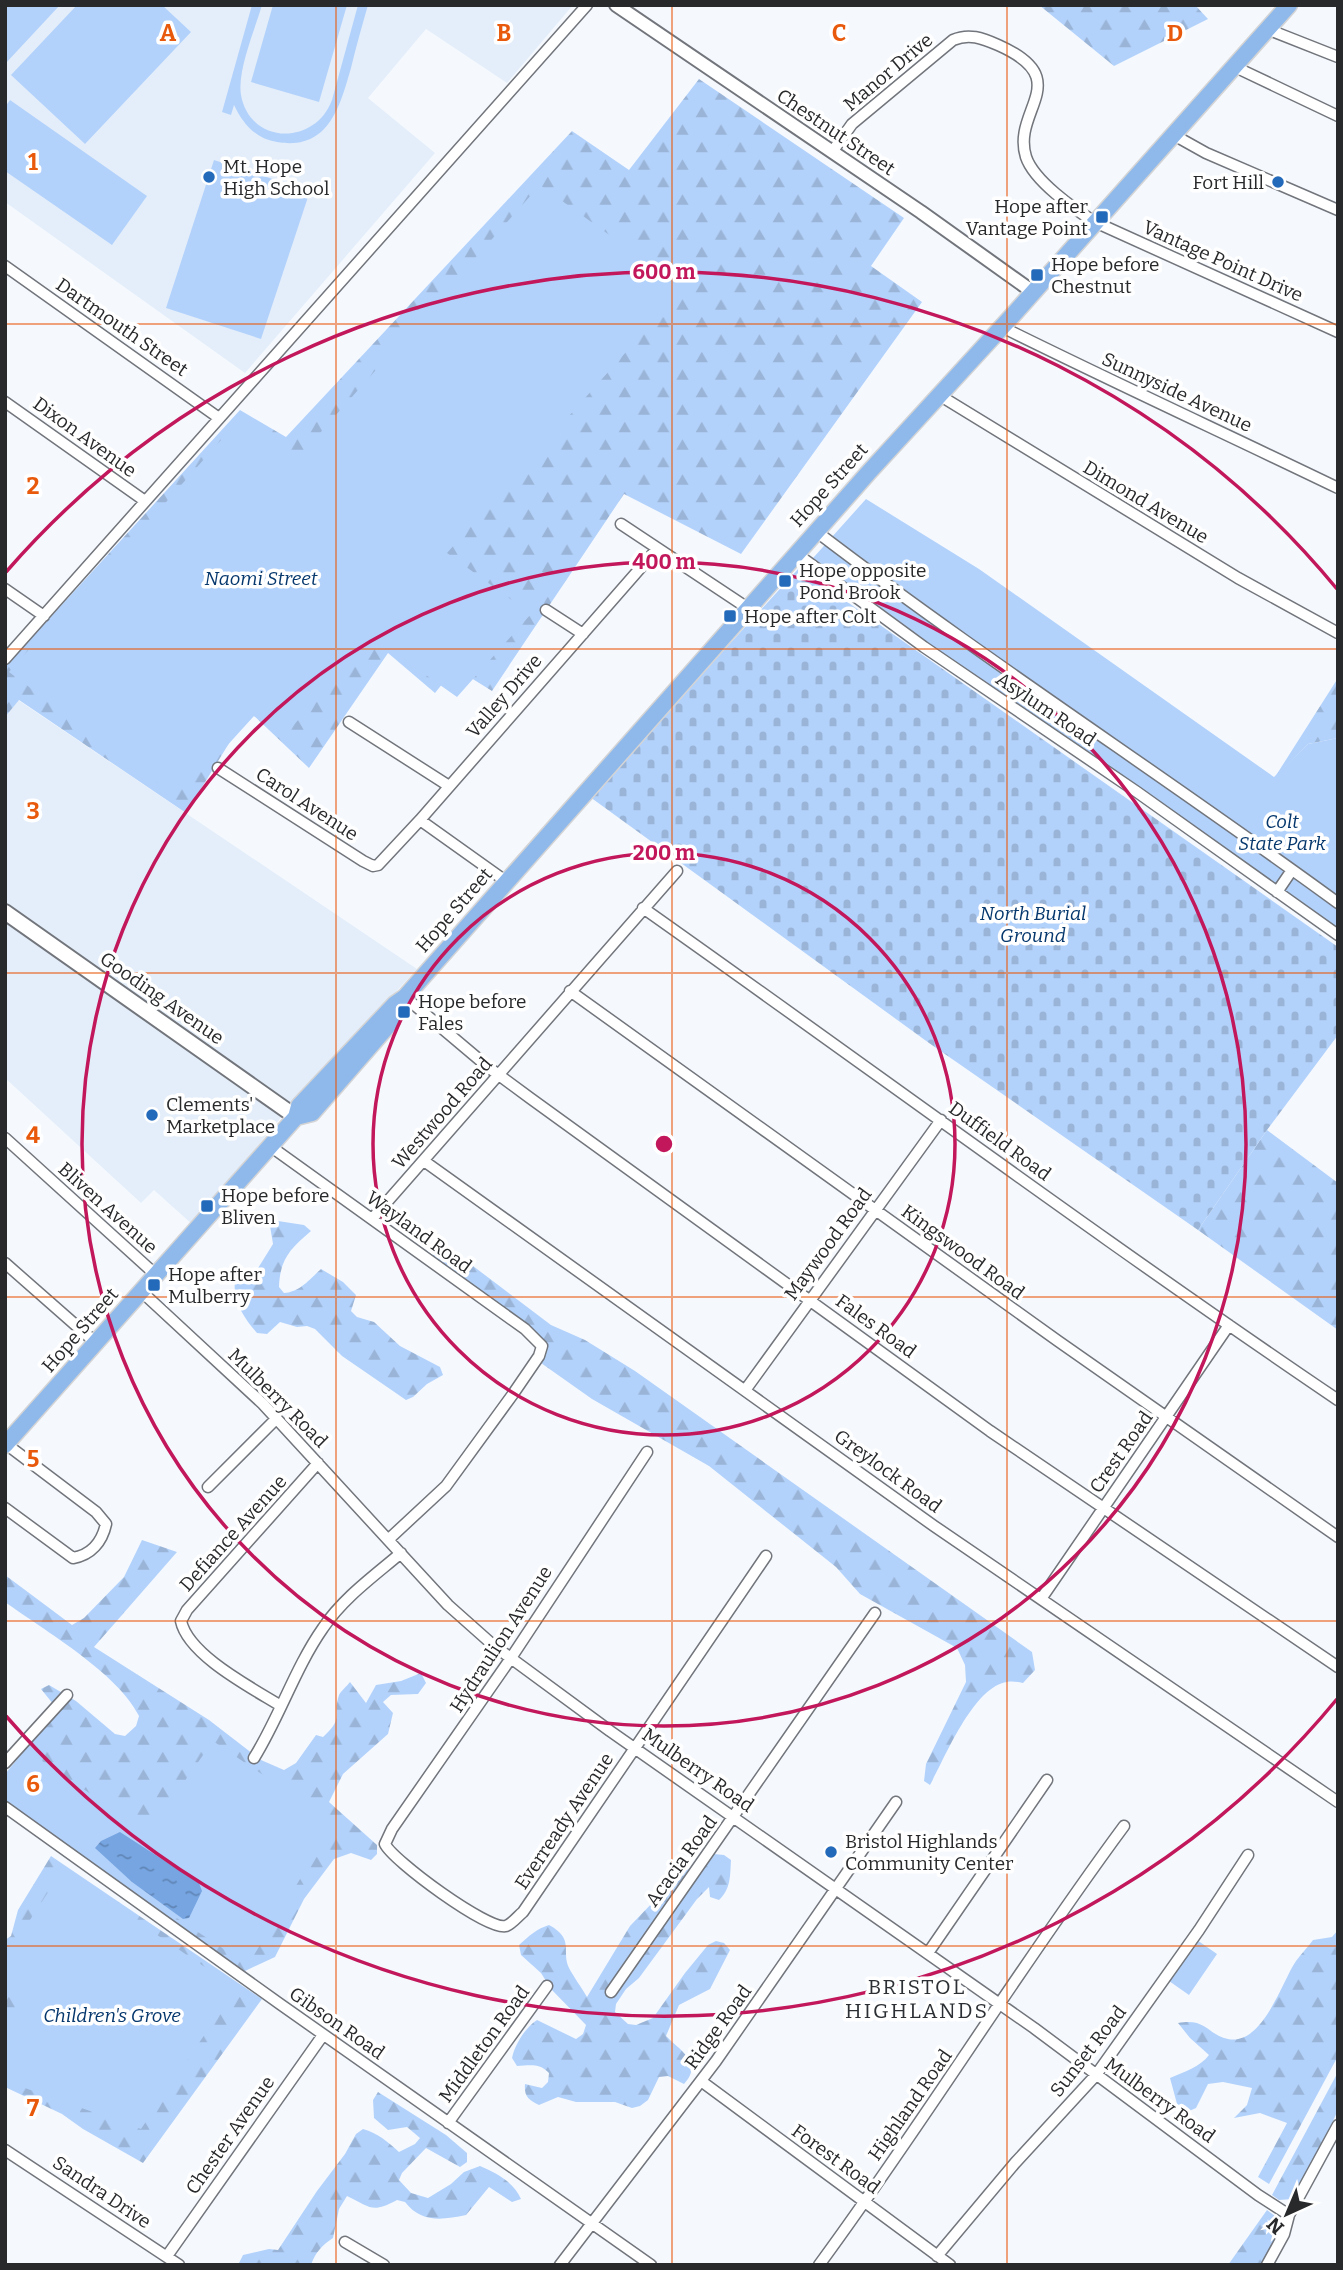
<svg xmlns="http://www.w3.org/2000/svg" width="1343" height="2270" font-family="Bitter,serif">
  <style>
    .built { fill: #e4eefa }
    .forest { fill: url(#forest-firs) }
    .cemetery { fill: url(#cemetery-stones) }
    .park { fill: #b3d2fb }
    .water { fill: url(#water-ripples) }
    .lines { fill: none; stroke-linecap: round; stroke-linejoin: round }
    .minor-casing { stroke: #72767c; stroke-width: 13 }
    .tertiary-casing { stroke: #72767c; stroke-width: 16 }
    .secondary-casing { stroke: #72767c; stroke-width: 18 }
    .primary-casing { stroke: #d4d4d5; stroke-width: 19 }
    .minor { stroke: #fff; stroke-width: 10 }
    .tertiary { stroke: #fff; stroke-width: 12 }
    .secondary { stroke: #fff; stroke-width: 14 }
    .primary { stroke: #8fb9eb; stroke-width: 16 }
    .grid { fill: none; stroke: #e8590c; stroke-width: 2; stroke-opacity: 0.55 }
    .ring { fill: none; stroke: #c2185b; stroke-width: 3.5 }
    .poi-dot { fill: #246abb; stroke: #fff; stroke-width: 2.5 }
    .labels { text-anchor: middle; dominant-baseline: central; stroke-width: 7; stroke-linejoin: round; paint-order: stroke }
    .street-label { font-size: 19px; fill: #28292b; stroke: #fff }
    .poi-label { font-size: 19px; fill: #28292b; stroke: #fff; text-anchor: start }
    .park-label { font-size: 19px; font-style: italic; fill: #05376d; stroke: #fff }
    .neighbourhood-label { font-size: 21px; letter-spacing: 2px; fill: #2c3034; stroke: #fff }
    .grid-label { font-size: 23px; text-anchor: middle; font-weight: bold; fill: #e8590c; stroke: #fff; stroke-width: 7; stroke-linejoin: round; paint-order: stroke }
    .centre { fill: #c2185b; stroke: #fff; stroke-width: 3.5 }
    .ring-label { font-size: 21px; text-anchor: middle; font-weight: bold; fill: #c2185b; stroke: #fff; stroke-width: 7; stroke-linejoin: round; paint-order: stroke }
  </style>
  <defs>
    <pattern id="forest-firs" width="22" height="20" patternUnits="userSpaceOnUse" patternTransform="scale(1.75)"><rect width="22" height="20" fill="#b3d2fb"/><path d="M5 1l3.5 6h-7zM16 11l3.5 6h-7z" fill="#9ab4d7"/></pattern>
    <pattern id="cemetery-stones" width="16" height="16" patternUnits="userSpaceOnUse" patternTransform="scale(1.75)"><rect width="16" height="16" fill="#b3d2fb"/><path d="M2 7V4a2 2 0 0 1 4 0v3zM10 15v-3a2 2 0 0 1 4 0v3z" fill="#9ab4d7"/></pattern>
    <pattern id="water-ripples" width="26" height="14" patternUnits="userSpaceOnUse" patternTransform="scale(1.75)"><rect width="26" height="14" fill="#76a5e1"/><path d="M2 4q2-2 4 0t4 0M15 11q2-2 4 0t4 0" fill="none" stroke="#6186b7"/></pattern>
  </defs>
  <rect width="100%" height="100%" fill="#f5f9fe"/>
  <path class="built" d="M5,5H573L507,83L426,29L368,98L435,153L245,373L5,202Z
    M18,700L417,969L297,1098L193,1225L154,1190L141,1203L5,1078V717Z"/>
  <path class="forest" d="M1039,5H1195L1208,19L1114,66Z
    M699,79L904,218L871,266L922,302L741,554L624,494L492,691L455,668L435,693L388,653L309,768L249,711L186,813L19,700L5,717V667L240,410L286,437L572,131L629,170Z
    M1338,678V738L1308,744L1275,777Z
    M1267,1130L1338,1183V1330L1198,1230Z
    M278,1221L304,1225L311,1231C290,1249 280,1259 279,1287L284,1293C300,1292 310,1279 321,1269L343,1282L356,1295L351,1311L357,1317L374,1322L400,1346L440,1367L443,1375L427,1384L413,1397L406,1400L342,1356L315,1329L307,1326L297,1327L280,1322L267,1334L257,1333C242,1316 227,1292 239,1269H248L255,1273L273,1244L270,1226Z
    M440,1241L551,1325L585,1340L635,1371L1032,1652L1035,1670L1023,1683C1018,1682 1012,1681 1007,1682C973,1687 945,1758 930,1785L924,1781L926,1764L966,1682L965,1665L957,1648L860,1594L836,1567L709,1466L592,1399L541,1363L548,1344L430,1258Z
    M142,1540L177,1552L94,1647L209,1720L261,1760L284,1770L296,1763L316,1735L323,1737C345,1717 332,1716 339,1695C341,1691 347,1686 350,1682L366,1703L376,1685L401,1681L421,1673L426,1683L418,1694L391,1695L383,1702L393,1713L388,1734L343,1774L329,1802L377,1845V1854L371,1860L351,1853L334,1859L304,1899L275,1957L245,1971L5,1804V1774L58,1710L41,1689L49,1685L76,1701L115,1734L125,1736L136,1726L139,1716C118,1673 45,1631 5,1602V1575L72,1625L84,1618L124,1577Z
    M714,1854L724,1855L731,1860C730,1876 731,1889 719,1900L710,1897L709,1887L697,1899L639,1978L626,1989L616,2004L615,2012L628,2024L636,2025L653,2018L685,1973L708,1945L716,1941L724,1943L730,1950L710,1989L679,2005L666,2036C682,2052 703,2063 684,2084L668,2076L659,2077L648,2100L640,2106L632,2108L615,2102H576L558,2097L539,2105C528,2100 524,2096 525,2084L542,2088L548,2082L549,2073C540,2063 530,2065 517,2066L512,2058C515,2044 525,2028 537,2020L576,2039L583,2034L586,2025L551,1989L541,1973L521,1955L519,1945C529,1936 536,1929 549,1925C575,1939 561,1951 569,1968C572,1974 583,1990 587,1997L630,1926L680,1874Z
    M51,1856L262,1999L143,2163L83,2129L62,2114L5,2087V1940L11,1936L18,1910Z
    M1338,1930V2056L1269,2184L1258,2177L1287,2123L1260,2113L1234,2118L1247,2105L1252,2088L1223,2082L1208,2084L1196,2108L1180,2115L1170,2078C1184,2072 1200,2067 1209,2055L1190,2038L1178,2023C1207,2018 1206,2034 1228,2039C1263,2046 1282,1981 1296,1961C1301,1954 1308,1947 1313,1940L1332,1937Z
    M1338,2072V2110L1304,2185L1293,2199L1279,2200L1272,2195Z
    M378,2092L446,2135L467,2153V2162L460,2167L426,2148L402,2173L399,2180L411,2193L428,2198L451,2184L464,2172L480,2166C496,2173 514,2182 521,2199L512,2202L489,2187L466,2215C442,2220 421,2223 405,2202L397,2200C371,2214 371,2207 347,2196L339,2209L333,2238C322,2245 315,2253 311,2265H238L243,2255L269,2249L278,2250L317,2191L345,2154L356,2134L363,2129C378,2133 388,2142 399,2152L415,2144L420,2138L407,2127L388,2130L374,2118L373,2100Z
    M1267,2210L1283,2222L1262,2265H1228Z"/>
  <path class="cemetery" d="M799,568L1338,947V1035L1267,1130L1198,1230L929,1043L590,797Z"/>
  <path class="park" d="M5,5H60L5,64Z
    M77,5H162L191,32L85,144L11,75Z
    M252,5H262C255,29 237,71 241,95C250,145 315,146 332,100L358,5H368C362,26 356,47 351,68C340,106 329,151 277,142C256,139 243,124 234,105L231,115L222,112Z
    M273,5H347L319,102L251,82Z
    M10,100L147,196L112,245L5,171V107Z
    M214,160L310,191L261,339L166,308Z
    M540,185L683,288L447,553L531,614L457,697L372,637L283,737L254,716L224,749L213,741L169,791L9,672L125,541L129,544L244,414L296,460Z
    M866,499L979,569L1274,777L1308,744L1338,738V935L1137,792L805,567Z
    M213,1741L334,1823L248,1965L5,1805V1782L29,1752L148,1833Z
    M62,1871L236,1988L141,2129L5,2081V2023L26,1992L5,1981V1958Z
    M1197,1940L1217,1954L1189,1995L1169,1981Z"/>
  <path class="water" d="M120,1832L199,1883L202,1891L189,1918L183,1919L132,1882L95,1848L101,1841Z"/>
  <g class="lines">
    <defs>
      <path id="minor" d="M1267,29L1338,57
        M1233,66L1338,116
        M1172,134L1206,153L1338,210
        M832,152L852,124L953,40C969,33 982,38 998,45C1077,80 1011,110 1026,157C1034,181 1074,209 1095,222L1338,332
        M5,266L219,418
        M1002,327C1113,382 1226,434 1338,488
        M939,395L1238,578L1338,633
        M5,402L145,501
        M621,524L749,609
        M817,532C986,661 1166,777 1338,903
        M797,554L924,647L1137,792L1338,935
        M5,589L44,616
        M546,610L583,634
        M5,659L587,5
        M349,722L449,786
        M218,768L363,861L373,866L378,865L420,820L657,549
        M420,820L507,882
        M1277,892L1292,870
        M643,908C875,1072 1103,1241 1338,1400
        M570,991L1058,1341L1338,1537
        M405,997L488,1067L530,1098L990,1431L1338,1667
        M5,1138L156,1275
        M270,1146L525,1329L542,1346L539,1356L513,1394L446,1486L389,1539
        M424,1161L934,1526L1338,1802
        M372,1219L677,871
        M5,1263L96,1343
        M142,1292L263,1404L448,1605L493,1645L610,1731L1034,2028L1258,2195L1289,2215
        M746,1389L941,1120
        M647,1452L511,1658L392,1829L385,1844C392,1860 488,1931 506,1926C512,1924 518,1916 523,1912L766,1556
        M208,1487L276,1419
        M5,1508L73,1558C91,1555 102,1542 106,1524L96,1512L6,1444
        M1041,1599L1229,1325
        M281,1706C252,1688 188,1655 181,1621L187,1610L318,1463
        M254,1758C280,1716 295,1668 323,1628C343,1598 374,1576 401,1553
        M5,1763L67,1695
        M5,1807L280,2004L651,2265
        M928,1953L1047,1780
        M611,1992L875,1613
        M701,2081L950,2265
        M448,2123L547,1986
        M5,2150L179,2265
        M345,2242L384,2265
        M167,2256L323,2035
        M937,2256L1015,2163L1096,2075L1199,1930L1248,1855
        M560,2265L716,2061L896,1802
        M819,2265C925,2121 1018,1969 1124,1826
        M1267,2265L1284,2234L1289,2215L1338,2125"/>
      <path id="tertiary" d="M616,5L921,212L1033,292"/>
      <path id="secondary" d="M5,912L296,1117"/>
      <path id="primary" d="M296,1117L312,1113L392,1021
        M5,1445L296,1117L299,1106L395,1004L405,997L869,472L1013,315L1289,5"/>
    </defs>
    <use href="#minor" class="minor-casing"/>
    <use href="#tertiary" class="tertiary-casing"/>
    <use href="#secondary" class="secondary-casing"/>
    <use href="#primary" class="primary-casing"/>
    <use href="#minor" class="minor"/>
    <use href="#tertiary" class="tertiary"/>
    <use href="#secondary" class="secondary"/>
    <use href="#primary" class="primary"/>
  </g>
  <path class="grid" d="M336,5V2265M672,5V2265M1007,5V2265M5,324H1338M5,649H1338M5,973H1338M5,1297H1338M5,1621H1338M5,1946H1338"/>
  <g class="ring">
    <circle cx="664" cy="1144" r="291"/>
    <circle cx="664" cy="1144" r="582"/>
    <path d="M1337 1699A872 872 0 0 1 6 1716M6 572A872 872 0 0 1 1337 589"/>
  </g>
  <g class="poi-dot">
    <circle cx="209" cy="177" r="7"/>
    <circle cx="1278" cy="182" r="7"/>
    <rect x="1095" y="210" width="14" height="14" rx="3.5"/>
    <rect x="1030" y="268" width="14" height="14" rx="3.5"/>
    <rect x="778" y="574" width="14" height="14" rx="3.5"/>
    <rect x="723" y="609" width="14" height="14" rx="3.5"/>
    <rect x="397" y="1005" width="14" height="14" rx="3.5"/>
    <circle cx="152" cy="1115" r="7"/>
    <rect x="200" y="1199" width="14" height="14" rx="3.5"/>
    <rect x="147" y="1278" width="14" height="14" rx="3.5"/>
    <circle cx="831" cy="1852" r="7"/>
  </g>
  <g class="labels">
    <g class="street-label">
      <text transform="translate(888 72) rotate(-40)">Manor Drive</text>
      <text transform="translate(836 132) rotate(34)">Chestnut Street</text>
      <text transform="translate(1223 261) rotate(24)">Vantage Point Drive</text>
      <text transform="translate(122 327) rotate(35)">Dartmouth Street</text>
      <text transform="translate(1177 392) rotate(25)">Sunnyside Avenue</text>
      <text transform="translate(85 437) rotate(36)">Dixon Avenue</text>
      <text transform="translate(829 485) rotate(-48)">Hope Street</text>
      <text transform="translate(1146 502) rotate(31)">Dimond Avenue</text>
      <text transform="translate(504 696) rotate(-49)">Valley Drive</text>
      <text transform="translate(1046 709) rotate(34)">Asylum Road</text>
      <text transform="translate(307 804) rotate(33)">Carol Avenue</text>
      <text transform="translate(454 910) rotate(-49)">Hope Street</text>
      <text transform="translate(162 998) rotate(35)">Gooding Avenue</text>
      <text transform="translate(442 1113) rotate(-49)">Westwood Road</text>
      <text transform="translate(1000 1141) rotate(36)">Duffield Road</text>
      <text transform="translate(108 1208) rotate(42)">Bliven Avenue</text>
      <text transform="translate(419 1232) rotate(36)">Wayland Road</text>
      <text transform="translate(828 1244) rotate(-54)">Maywood Road</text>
      <text transform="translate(963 1252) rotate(36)">Kingswood Road</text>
      <text transform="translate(876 1326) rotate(36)">Fales Road</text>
      <text transform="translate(80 1330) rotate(-49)">Hope Street</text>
      <text transform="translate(278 1398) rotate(45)">Mulberry Road</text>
      <text transform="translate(1121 1452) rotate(-55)">Crest Road</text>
      <text transform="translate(888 1471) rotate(36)">Greylock Road</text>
      <text transform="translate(233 1533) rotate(-48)">Defiance Avenue</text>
      <text transform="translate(501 1639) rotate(-57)">Hydraulion Avenue</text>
      <text transform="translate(698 1770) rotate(35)">Mulberry Road</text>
      <text transform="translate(564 1821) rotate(-56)">Everready Avenue</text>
      <text transform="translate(681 1861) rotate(-54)">Acacia Road</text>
      <text transform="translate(337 2023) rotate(35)">Gibson Road</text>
      <text transform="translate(718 2027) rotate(-54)">Ridge Road</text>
      <text transform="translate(484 2044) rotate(-54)">Middleton Road</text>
      <text transform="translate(1088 2051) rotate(-52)">Sunset Road</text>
      <text transform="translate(1160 2100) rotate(36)">Mulberry Road</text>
      <text transform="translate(910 2105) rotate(-55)">Highland Road</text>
      <text transform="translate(230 2135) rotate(-55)">Chester Avenue</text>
      <text transform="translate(836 2159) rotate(36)">Forest Road</text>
      <text transform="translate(102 2192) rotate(34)">Sandra Drive</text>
    </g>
    <g class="poi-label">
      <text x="223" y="166">Mt. Hope<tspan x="223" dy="22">High School</tspan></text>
      <text x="1264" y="182" text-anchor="end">Fort Hill</text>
      <text x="1088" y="206" text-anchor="end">Hope after<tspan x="1088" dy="22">Vantage Point</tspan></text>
      <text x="1051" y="264">Hope before<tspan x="1051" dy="22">Chestnut</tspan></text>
      <text x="799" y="570">Hope opposite<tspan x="799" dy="22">Pond Brook</tspan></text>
      <text x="744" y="616">Hope after Colt</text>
      <text x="418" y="1001">Hope before<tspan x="418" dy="22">Fales</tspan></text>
      <text x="166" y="1104">Clements'<tspan x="166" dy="22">Marketplace</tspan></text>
      <text x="221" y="1195">Hope before<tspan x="221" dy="22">Bliven</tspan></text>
      <text x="168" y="1274">Hope after<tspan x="168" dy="22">Mulberry</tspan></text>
      <text x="845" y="1841">Bristol Highlands<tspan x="845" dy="22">Community Center</tspan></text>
    </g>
    <g class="park-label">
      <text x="261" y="578">Naomi Street</text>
      <text x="1282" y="821">Colt<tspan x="1282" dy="22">State Park</tspan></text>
      <text x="1033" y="913">North Burial<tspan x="1033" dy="22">Ground</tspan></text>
      <text x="112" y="2015">Children's Grove</text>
    </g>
    <g class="neighbourhood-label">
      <text x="917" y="1987">BRISTOL<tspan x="917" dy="24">HIGHLANDS</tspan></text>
    </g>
  </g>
  <g class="grid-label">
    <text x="168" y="41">A</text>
    <text x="504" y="41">B</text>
    <text x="839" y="41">C</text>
    <text x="1175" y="41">D</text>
    <text x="33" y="170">1</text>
    <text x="33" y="494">2</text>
    <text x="33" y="819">3</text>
    <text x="33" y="1143">4</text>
    <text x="33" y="1467">5</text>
    <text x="33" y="1792">6</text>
    <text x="33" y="2116">7</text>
  </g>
  <circle cx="664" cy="1144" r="10" class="centre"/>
  <g class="ring-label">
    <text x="664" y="279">600 m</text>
    <text x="664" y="569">400 m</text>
    <text x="664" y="860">200 m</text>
  </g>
  <rect width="1343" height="2270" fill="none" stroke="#28292b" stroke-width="14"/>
  <g transform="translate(1287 2214) rotate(224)" stroke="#ffffff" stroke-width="5" paint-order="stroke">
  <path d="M0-5L12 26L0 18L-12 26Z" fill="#28292b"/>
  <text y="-10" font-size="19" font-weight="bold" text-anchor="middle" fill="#28292b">N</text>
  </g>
</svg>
